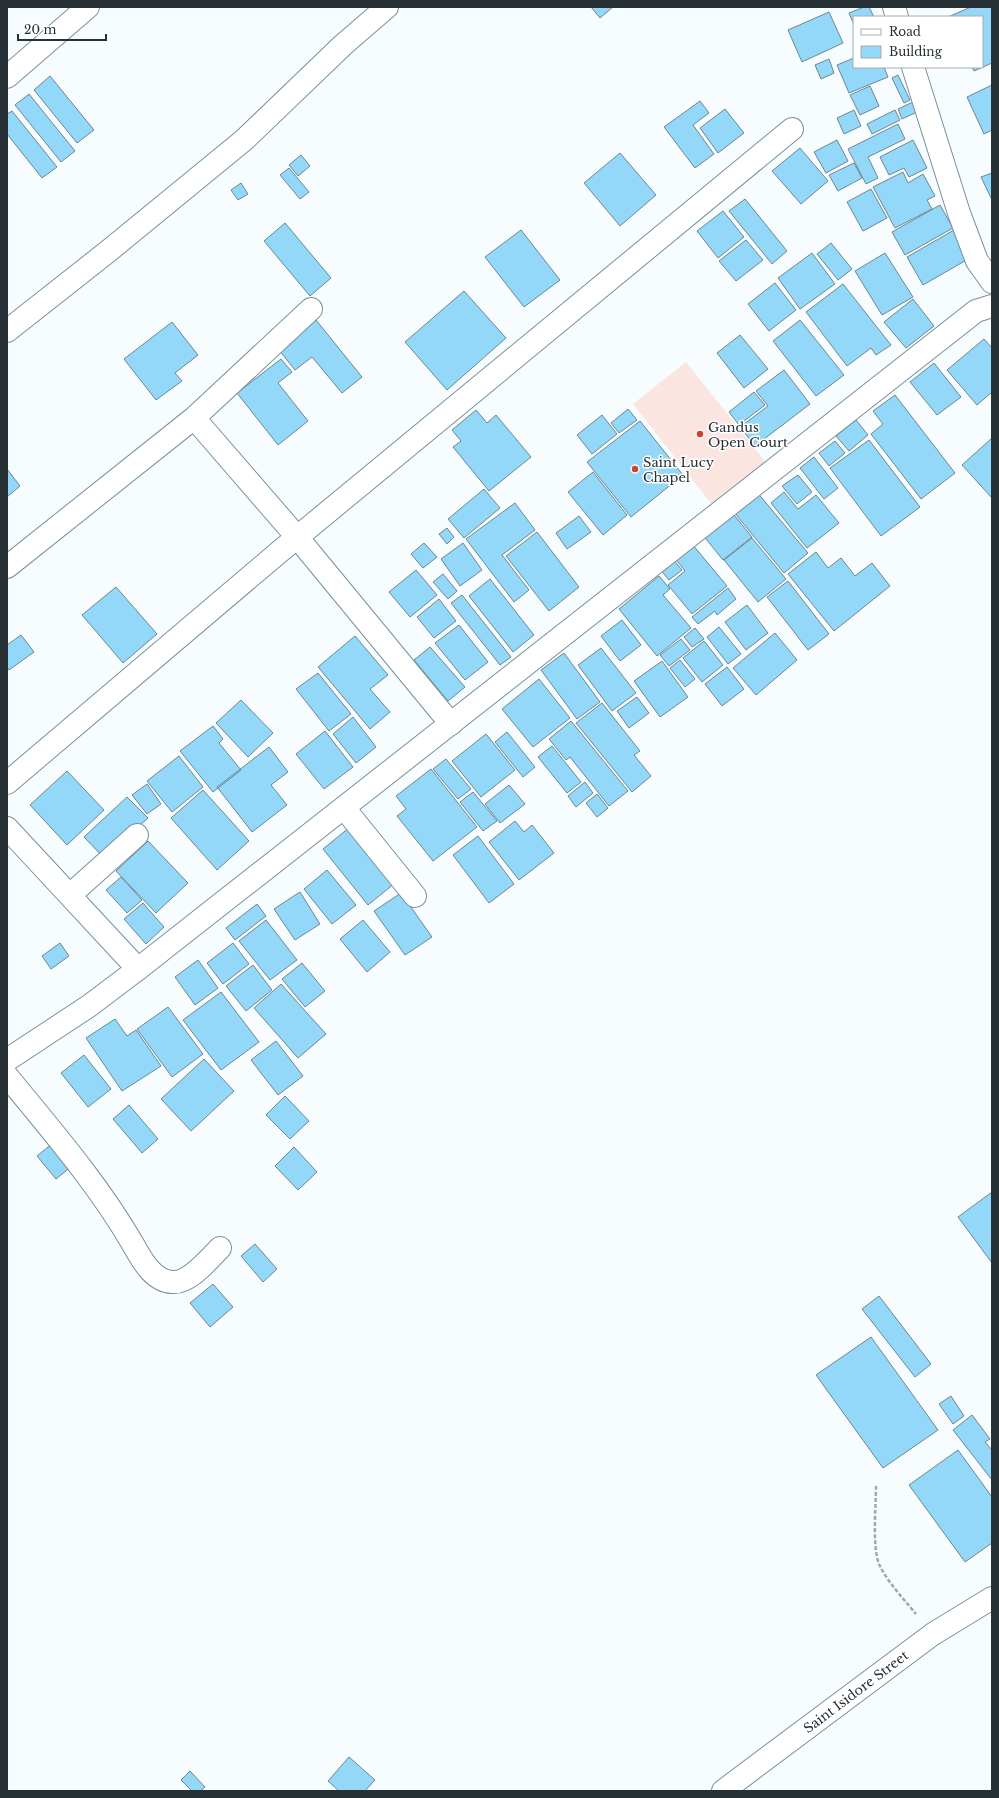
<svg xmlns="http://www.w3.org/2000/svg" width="999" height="1798" font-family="'Libre Baskerville',serif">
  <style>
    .pitch { fill: #fbe5e1 }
    .building { fill: #93d8f8; stroke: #6e8691 }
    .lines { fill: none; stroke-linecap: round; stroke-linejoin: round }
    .street-casing { stroke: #78919c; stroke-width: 24 }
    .secondary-casing { stroke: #78919c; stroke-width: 24 }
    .path { stroke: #a1a8ac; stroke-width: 2.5; stroke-dasharray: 4 2; stroke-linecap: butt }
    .street { stroke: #fff; stroke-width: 22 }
    .secondary { stroke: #fff; stroke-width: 22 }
    .poi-dot { fill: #ce422d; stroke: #fff; stroke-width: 1.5 }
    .labels { text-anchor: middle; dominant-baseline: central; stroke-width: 3; stroke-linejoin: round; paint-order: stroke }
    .poi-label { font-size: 13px; fill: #263035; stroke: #fff; text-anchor: start }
    .street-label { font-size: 13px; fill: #263035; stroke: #fff }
  </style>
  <rect width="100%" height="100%" fill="#f7fcff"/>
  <path class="pitch" d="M686,362L768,465L713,506L633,404Z"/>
  <path class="building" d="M591,7H613L600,18Z
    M864,7H869L874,17H854V25L849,13Z
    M971,7H992V63L974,71L972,67H982V17H948Z
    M829,12L843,43L802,62L788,30Z
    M854,58V67H884L888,77L849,93L837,65Z
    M829,59L834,73L821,79L815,65Z
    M898,75L910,100L904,103L892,78Z
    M50,76L94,130L77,143L34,90Z
    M992,85V130L984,134L967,97Z
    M870,86L879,106L860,115L850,95Z
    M29,94L75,151L61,162L15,105Z
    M700,101L709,113L693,125L714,154L695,168L664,127Z
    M913,102L917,112L902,119L898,109Z
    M725,109L744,133L718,153L700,128Z
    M854,110L861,126L844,134L837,118Z
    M895,110L900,120L872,134L867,124Z
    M12,111L57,167L42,178L7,134V114Z
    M898,124L905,139L868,157L878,178L866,184L848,149Z
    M837,140L848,161L826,173L814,152Z
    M913,140L927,168L909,177L904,168L889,175L880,157Z
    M800,148L828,181L801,204L772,171Z
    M620,153L656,195L620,226L584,183Z
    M301,155L310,166L298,176L289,165Z
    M854,163L862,178L838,191L829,175Z
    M289,168L309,192L300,199L280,175Z
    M903,172L908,183L923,174L935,196L927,200L932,209L895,228L873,187Z
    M992,173V200L981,177Z
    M241,183L248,194L238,200L231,190Z
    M871,189L887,218L863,231L847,202Z
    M745,199L787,251L772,264L729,211Z
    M940,205L953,228L905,255L892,232Z
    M723,211L744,237L718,258L697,231Z
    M285,223L331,278L310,296L264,241Z
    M521,230L560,280L524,307L485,257Z
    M954,230L970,258L923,285L907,257Z
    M746,240L763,260L736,281L719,261Z
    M831,243L852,269L838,280L817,254Z
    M812,253L835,284L800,309L778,278Z
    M885,253L913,297L882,315L855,271Z
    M775,283L796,310L769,331L748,304Z
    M843,284L891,345L876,355L871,348L847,366L806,312Z
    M464,291L506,338L447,390L405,342Z
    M913,299L934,326L906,348L884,322Z
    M316,320L362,377L342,393L312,357L295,370L279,350Z
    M800,320L844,375L816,396L773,341Z
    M172,322L198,355L175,373L182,381L156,400L124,359Z
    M740,335L768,369L744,388L717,353Z
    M984,339L992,348V392L977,405L947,370Z
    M281,359L292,372L278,383L308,421L278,445L237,393Z
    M934,363L961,397L937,415L910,382Z
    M784,370L810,404L755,446L740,427L768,406L756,391Z
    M754,392L765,405L739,425L729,412Z
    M895,395L955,473L921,499L871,434L883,424L873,411Z
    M628,409L637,420L619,433L611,423Z
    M476,410L487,423L496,415L531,457L489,491L453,447L461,441L452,430Z
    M602,415L617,434L592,454L577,435Z
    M856,420L868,435L849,451L836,436Z
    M640,421L683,475L631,517L587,462Z
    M992,438V498L962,465Z
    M869,440L920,507L881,536L830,468Z
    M835,441L845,453L829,466L819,453Z
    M814,457L838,488L824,499L800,468Z
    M7,469L20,486L7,497Z
    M593,472L627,515L603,535L568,492Z
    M798,475L812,492L797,504L782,486Z
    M484,489L500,508L464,538L448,519Z
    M756,491L808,553L784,573L733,511Z
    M784,492L798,509L816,495L839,523L807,548L771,503Z
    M515,503L535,530L502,555L529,590L514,602L466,539Z
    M730,510L752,537L723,560L702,534Z
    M579,516L591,532L567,549L556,533Z
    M447,528L454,537L447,544L439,534Z
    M537,532L579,587L549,611L506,556Z
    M752,538L786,579L758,602L724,560Z
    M424,543L437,557L423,568L411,554Z
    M463,543L482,570L460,586L441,559Z
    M692,544L727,586L692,614L668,585L685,571L675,558Z
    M816,552L828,568L841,558L855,576L872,563L890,586L834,631L788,574Z
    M672,558L682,570L669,580L659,568Z
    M416,570L437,595L410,617L389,592Z
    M443,574L457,591L448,599L433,582Z
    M659,576L670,589L663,595L691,628L657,656L619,609Z
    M490,579L534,635L513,652L469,596Z
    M788,581L829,634L808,650L767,597Z
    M116,587L157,634L123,663L82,615Z
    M728,588L736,599L717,615L715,611L698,624L692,617Z
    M462,595L511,657L500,665L451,603Z
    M439,599L456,621L434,638L417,617Z
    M747,605L768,633L746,650L725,622Z
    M622,620L641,645L620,661L601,636Z
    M459,625L488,662L465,680L435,643Z
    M719,627L741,654L728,664L707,637Z
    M695,628L704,639L692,647L684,637Z
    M775,633L797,660L756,695L733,668Z
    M21,635L34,652L9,670L7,667V645Z
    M355,636L388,675L370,689L390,712L370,729L318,667Z
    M681,639L690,650L669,666L660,655Z
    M704,641L723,665L702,682L683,658Z
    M430,647L465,687L448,701L414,660Z
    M601,648L636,693L612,711L578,665Z
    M564,653L600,702L577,719L541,670Z
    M680,660L695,679L685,687L670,668Z
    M662,661L688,697L660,717L634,681Z
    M727,667L744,689L722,706L705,684Z
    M318,673L351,714L329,731L296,689Z
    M539,679L570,718L533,747L502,709Z
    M637,697L649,713L629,728L617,711Z
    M241,700L273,733L248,757L216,723Z
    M602,703L640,751L634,755L651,776L632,792L576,723Z
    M353,717L376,747L356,763L333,734Z
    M571,721L628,791L609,806L570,757L566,760L549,739Z
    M213,726L223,739L219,743L241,770L213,792L180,751Z
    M325,731L353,767L324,789L296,754Z
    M507,732L535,767L523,777L495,742Z
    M486,734L515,770L481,797L452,761Z
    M552,746L581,782L567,793L538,757Z
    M269,747L288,772L271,785L287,805L252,832L217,787Z
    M179,756L203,787L172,812L147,781Z
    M446,759L471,789L458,799L433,769Z
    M431,769L477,827L433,861L397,816L406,809L396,796Z
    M67,771L104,810L67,845L30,805Z
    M585,782L593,793L576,807L568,796Z
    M147,784L161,804L147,814L132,795Z
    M509,785L525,804L500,823L485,804Z
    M203,790L249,841L217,870L171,818Z
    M473,792L497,821L483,831L460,802Z
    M597,794L608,808L597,817L586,803Z
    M127,797L148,818L104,858L84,837Z
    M515,821L524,832L532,825L554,853L519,880L489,842Z
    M350,827L395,883L368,905L323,849Z
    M478,836L514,884L489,903L453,855Z
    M148,841L188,883L156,913L116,871Z
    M327,870L356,905L332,924L304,889Z
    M121,877L142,900L127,913L106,890Z
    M300,892L320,924L295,940L274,909Z
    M401,893L432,937L405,955L374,911Z
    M143,903L164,927L146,944L124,919Z
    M257,904L266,916L235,940L226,928Z
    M266,920L297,960L270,980L239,941Z
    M363,920L390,952L367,972L340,939Z
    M60,943L69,956L51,969L42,956Z
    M233,943L249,964L223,984L207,963Z
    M198,960L218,988L195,1005L175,977Z
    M302,963L325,991L305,1007L282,979Z
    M253,965L272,990L246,1011L226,986Z
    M281,984L326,1034L298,1058L254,1008Z
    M221,992L259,1042L221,1070L183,1020Z
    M168,1007L203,1054L172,1077L137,1029Z
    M115,1019L127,1036L136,1030L161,1066L122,1091L86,1038Z
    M276,1041L303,1076L278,1095L251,1060Z
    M84,1055L111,1089L88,1107L61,1073Z
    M204,1059L234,1091L191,1131L161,1099Z
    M285,1096L309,1121L290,1139L266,1115Z
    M129,1105L158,1139L142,1153L113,1119Z
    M53,1143L72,1166L56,1179L37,1156Z
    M294,1147L317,1172L298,1190L275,1166Z
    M992,1192V1263L958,1217Z
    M255,1244L277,1269L263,1282L241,1256Z
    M213,1284L233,1307L210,1327L190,1303Z
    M879,1296L931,1364L915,1377L862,1309Z
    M871,1337L938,1430L883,1468L816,1375Z
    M951,1396L964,1416L953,1424L939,1404Z
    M972,1415L990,1439L985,1442L992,1450V1480L953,1430Z
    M958,1450L992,1497V1543L965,1562L909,1485Z
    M349,1757L375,1780L365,1791H339L328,1781Z
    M190,1771L205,1787L200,1791H192L181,1780Z"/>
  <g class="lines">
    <defs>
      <path id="street" d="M894,7L897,17
        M913,67L959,213L977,261L992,282
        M7,77L88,7
        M7,331L111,249L244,140L343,45L387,7
        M194,418L297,537L451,724
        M7,567L194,418L311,309
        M7,783L278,553L792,129
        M344,808L415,896
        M7,828L138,969
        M70,895L137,835
        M7,1076C52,1131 99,1185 134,1246C142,1260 153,1281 172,1282C189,1284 209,1259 220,1248
        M723,1791L933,1634L992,1598"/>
      <path id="secondary" d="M7,1060L89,1006L138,969L976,311L992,306"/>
    </defs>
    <use href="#street" class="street-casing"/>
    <use href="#secondary" class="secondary-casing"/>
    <path class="path" d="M876,1486C876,1507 872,1546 879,1564C888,1583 903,1598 916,1614"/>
    <use href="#street" class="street"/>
    <use href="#secondary" class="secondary"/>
  </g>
  <g class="poi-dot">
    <circle cx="700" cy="434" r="4"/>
    <circle cx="635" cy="469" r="4"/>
  </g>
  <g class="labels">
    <g class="poi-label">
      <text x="708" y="427">Gandus<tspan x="708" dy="15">Open Court</tspan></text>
      <text x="643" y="462">Saint Lucy<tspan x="643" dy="15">Chapel</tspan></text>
    </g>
    <g class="street-label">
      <text transform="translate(856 1692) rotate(-37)">Saint Isidore Street</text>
    </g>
  </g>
  <rect width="999" height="1798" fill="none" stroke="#263035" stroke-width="16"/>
  <rect x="853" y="16" width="130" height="52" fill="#ffffff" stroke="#a8acae"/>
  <rect x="861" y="29" width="20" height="6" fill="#ffffff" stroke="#a8acae"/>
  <text x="889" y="36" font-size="12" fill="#263035">Road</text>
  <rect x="861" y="46" width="20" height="12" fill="#93d8f8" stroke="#a8acae"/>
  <text x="889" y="56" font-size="12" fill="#263035">Building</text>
  <path d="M18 34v6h88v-6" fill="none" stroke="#263035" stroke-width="2"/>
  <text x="24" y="34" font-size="12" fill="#263035" stroke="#ffffff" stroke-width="3" paint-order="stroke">20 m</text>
</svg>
